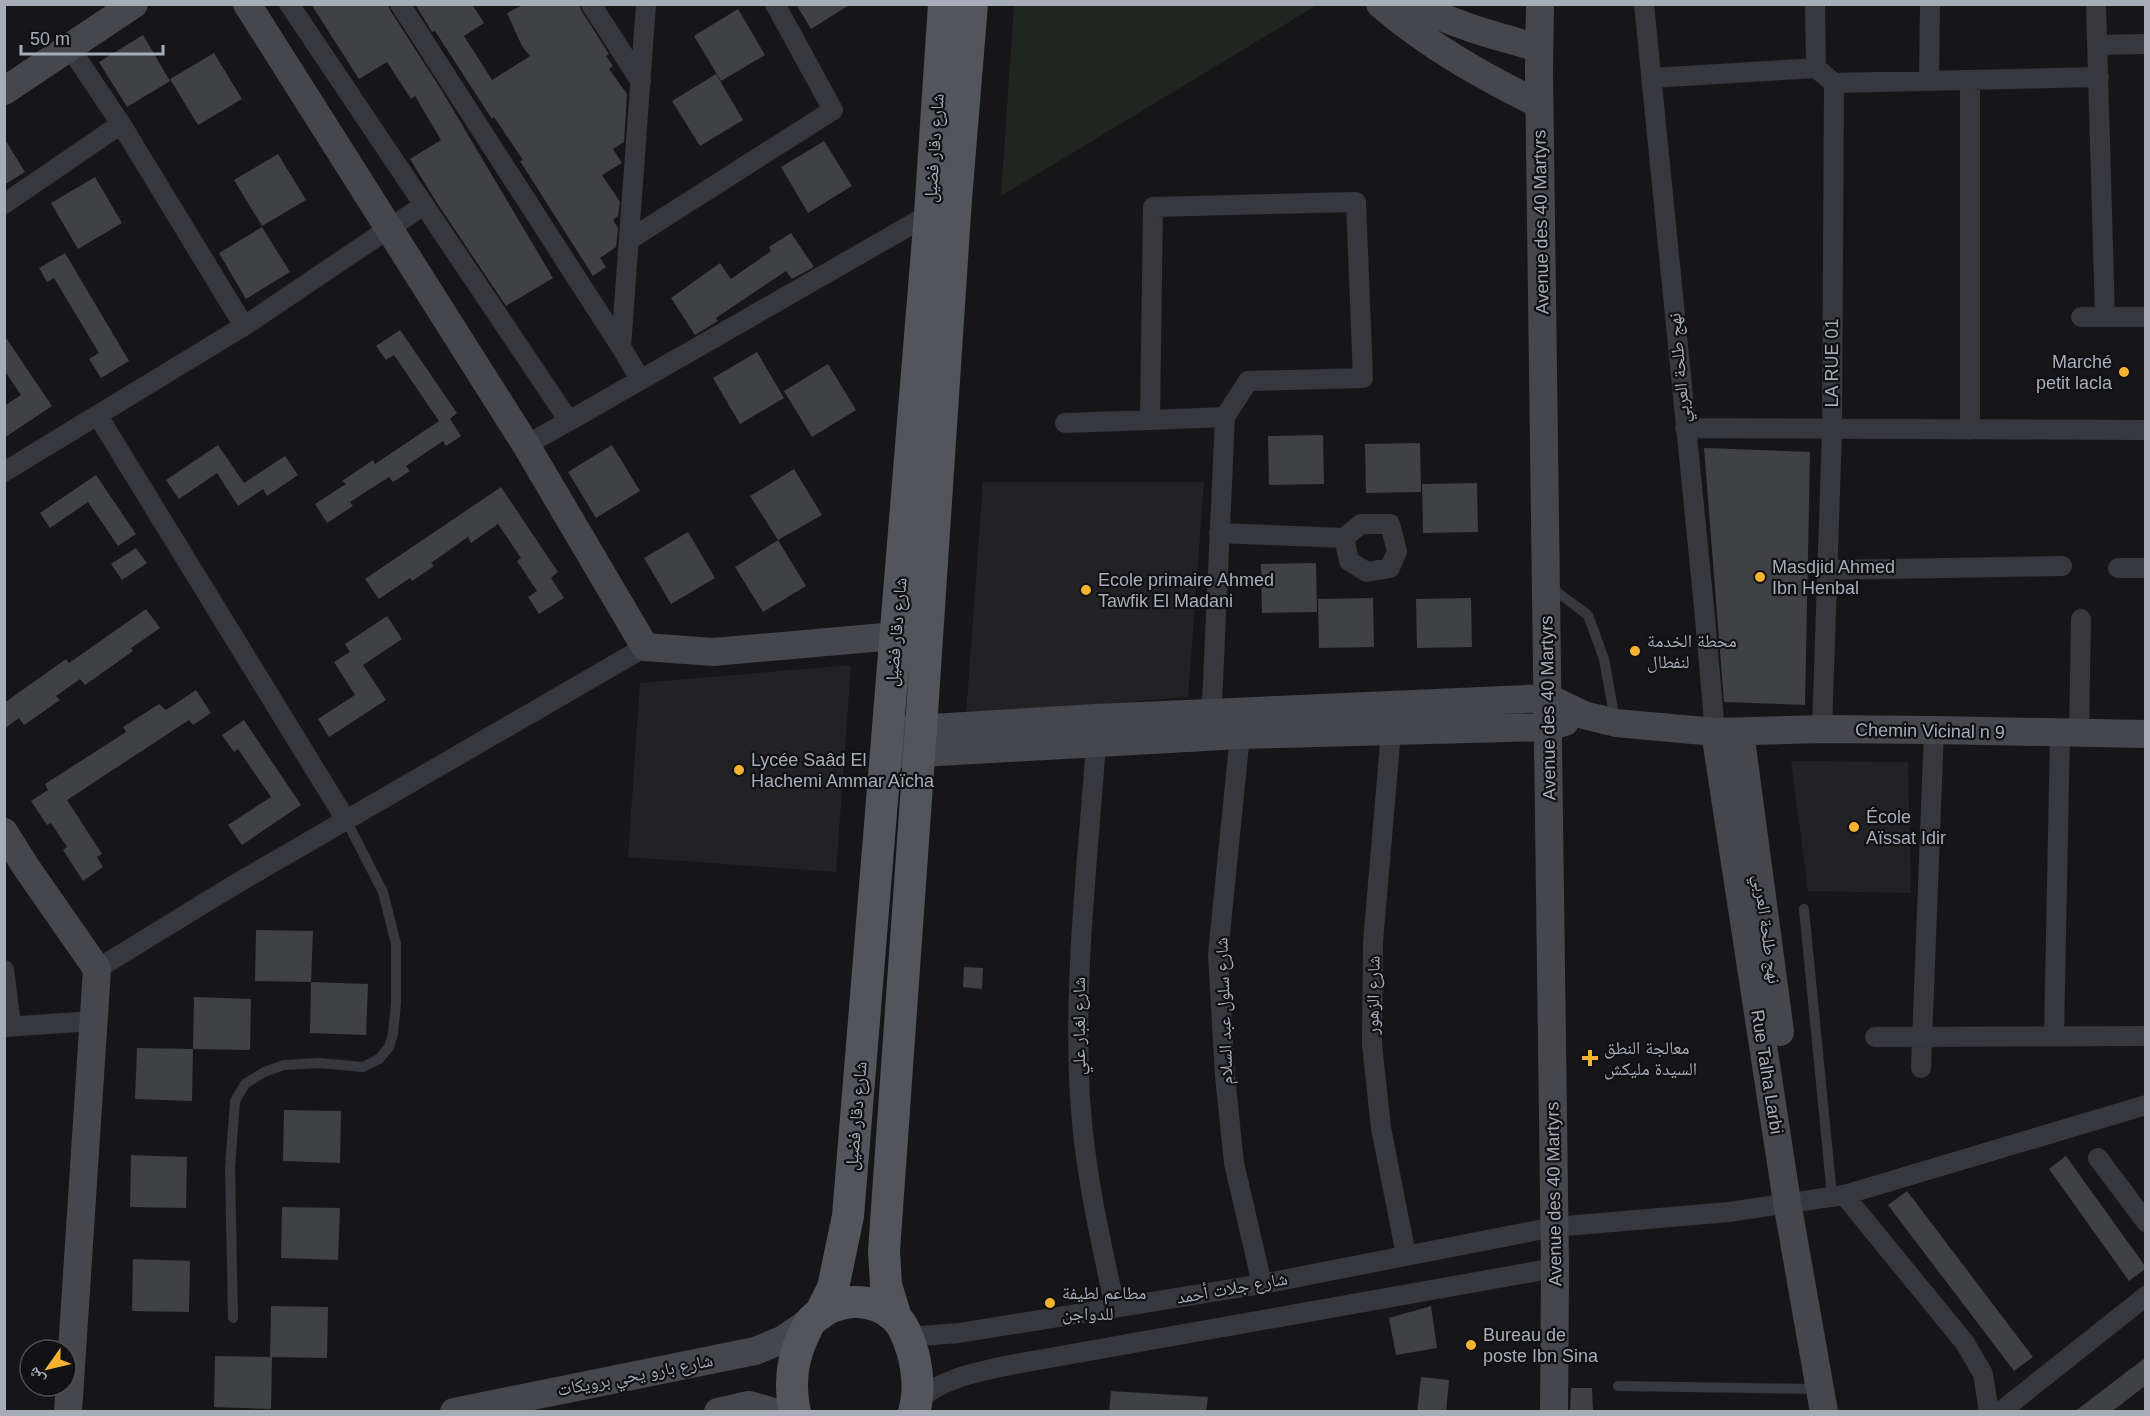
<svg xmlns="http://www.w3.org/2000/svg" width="2150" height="1416" font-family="Helvetica,'Noto Naskh Arabic',sans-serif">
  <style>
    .built { fill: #222225 }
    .green { fill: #1e261f }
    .building { fill: #404145 }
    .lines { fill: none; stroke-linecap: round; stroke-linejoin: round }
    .lane { stroke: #37383d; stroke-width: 10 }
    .street { stroke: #37383d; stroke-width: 20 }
    .secondary { stroke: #45474d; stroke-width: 28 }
    .primary { stroke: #53555c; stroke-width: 32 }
    .poi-dot { fill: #f7b32f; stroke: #111113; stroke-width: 2 }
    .labels { text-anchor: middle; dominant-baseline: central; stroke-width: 4.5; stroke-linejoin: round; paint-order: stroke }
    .street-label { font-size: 18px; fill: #a7adb8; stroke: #111113 }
    .poi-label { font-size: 18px; fill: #a7adb8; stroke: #111113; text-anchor: start }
  </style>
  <rect width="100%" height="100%" fill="#161618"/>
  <path class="built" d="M983,482H1204L1188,697L966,715Z
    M851,665L836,872L628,857L640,683Z
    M1791,761L1908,762L1911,893L1808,891Z"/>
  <path class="green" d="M1014,5V4L1317,5L1001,196Z"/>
  <path class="building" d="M311,4H388L390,10L442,91L553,278L506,306L437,203L410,159L441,140L415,96L411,99L387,62L359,79Z
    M415,4H472L484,23L464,36L492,80L530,56L522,46L507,13L525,4H579L581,10L609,54L606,56L613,66L609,69L627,94L624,142L613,149L622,163L602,175L620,202L618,216L613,220L618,228L616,247L600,258L606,267L593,276L520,161L523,160L494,117L492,119L435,31L432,32Z
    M796,4H851L811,29Z
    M738,9L765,55L721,81L694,36Z
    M143,35L170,81L127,107L99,62Z
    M214,53L242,99L198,125L170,79Z
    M716,74L743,120L700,146L672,101Z
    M4,138L25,172L4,185Z
    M824,141L852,186L808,213L781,167Z
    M278,154L306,200L262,226L234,180Z
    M95,177L122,223L78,249L51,203Z
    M262,227L290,272L246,299L219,253Z
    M791,233L814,267L792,279L786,271L716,318L718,321L695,335L671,298L720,263L731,279L771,251L769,247Z
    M65,253L129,361L101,378L89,359L99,353L54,278L47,282L39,268Z
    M400,330L457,413L450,419L461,436L446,446L443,441L406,466L410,471L393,482L389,477L350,502L353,506L327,523L315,504L346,484L342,481L373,460L375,464L439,421L394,355L386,360L376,346Z
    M4,335L52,406L4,438V406L21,395L4,370Z
    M757,352L784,398L740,424L713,378Z
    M828,364L856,410L812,437L784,391Z
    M1323,435L1324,484L1269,485L1268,436Z
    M1420,443L1421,492L1366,493L1365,444Z
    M218,445L244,483L285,456L298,475L267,496L263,489L238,506L217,473L179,499L166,480Z
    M612,445L640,491L596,518L568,472Z
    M1704,448L1810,452L1805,705L1724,702Z
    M794,469L822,515L778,540L750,496Z
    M96,475L136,534L118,546L88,502L50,528L40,513Z
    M1477,483L1478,532L1423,533L1422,484Z
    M501,487L558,572L551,578L564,598L539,614L528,597L537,591L517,561L521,558L498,524L471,543L468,537L431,563L434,566L412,581L410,578L379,599L365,579Z
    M688,532L715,578L671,604L644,558Z
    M778,540L806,586L763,612L735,567Z
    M136,548L147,563L122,580L111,564Z
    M1316,563L1317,612L1262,613L1261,564Z
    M1373,598L1374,647L1319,648L1318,599Z
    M1471,598L1472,647L1417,648L1416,599Z
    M146,609L160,628L131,648L133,651L85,685L80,679L56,696L60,700L24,725L19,718L4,729V703L66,659L69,663Z
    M387,616L402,639L363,665L386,700L329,737L318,719L355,695L334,662L350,652L345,644Z
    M196,690L211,713L193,725L189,720L67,800L102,854L97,857L103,867L83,881L63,850L67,847L51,823L47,825L31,801L48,790L45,784L126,732L123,727L159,704L166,710Z
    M244,720L301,805L242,845L228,825L271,797L238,749L234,752L222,735Z
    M256,930L313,931L311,982L255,981Z
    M964,967L983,968L982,989L963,987Z
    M311,982L368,984L366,1035L310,1033Z
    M194,997L251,999L250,1050L193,1049Z
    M137,1048L193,1049L192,1101L135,1099Z
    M284,1110L341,1111L340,1163L283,1161Z
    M131,1155L187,1157L186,1208L130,1207Z
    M2066,1156L2145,1266V1269L2129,1281L2049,1169Z
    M1907,1191L2033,1357L2014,1371L1888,1205Z
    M282,1207L340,1208L338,1260L281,1258Z
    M133,1259L190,1261L189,1312L132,1311Z
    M271,1306L328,1307L327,1358L270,1357Z
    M1431,1306L1437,1348L1396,1355L1389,1318Z
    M215,1356L272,1357L271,1409L214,1407Z
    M2145,1358V1386L2111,1412H2074Z
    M1421,1377L1449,1380L1446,1412H1417Z
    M1571,1388H1592L1593,1412H1570Z
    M1111,1391L1208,1397L1206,1412H1109Z"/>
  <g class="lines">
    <path class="lane" d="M1550,587L1588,615L1604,659L1615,720
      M1804,909L1832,1196
      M233,1318L230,1168L235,1101L245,1084L264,1072L284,1065L319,1063L363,1067L379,1059L389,1047L393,1034L396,1003V944L383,892L346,820
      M1618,1386L1819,1389"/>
    <path class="street" d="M289,4L424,205
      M400,4L621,347L640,379
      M591,4L641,82
      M1644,4L1704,607L1715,732
      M1815,4L1816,68L1834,83L1832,432L1822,729
      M2096,4L2105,317
      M2097,45L2146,44
      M70,48L121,124L244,326
      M1652,78L1816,68
      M1929,81L1930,4
      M1834,83L2099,77
      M4,204L121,124
      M629,240L833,110L775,4
      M2081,317H2146
      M621,347L646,4
      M98,416L346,820
      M1065,423L1150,420
      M1685,428L2146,430
      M1970,430V80
      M526,445L569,421
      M4,472L244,326L424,205L569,421L935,211
      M1219,533L1344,538L1349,561L1367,572L1390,568L1397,551L1390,524H1361L1344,538
      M2118,568H2146
      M1827,570L2062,566
      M1211,725L1225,417L1248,381L1363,378L1356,202L1153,207L1150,420L1225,417
      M1391,732L1373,942L1372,1044L1381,1128L1406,1255
      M2079,733L2081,619
      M1240,735L1218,954L1225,1076L1234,1163L1262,1284
      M1096,743C1088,860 1073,979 1080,1097C1084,1168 1100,1238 1115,1307
      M97,969L234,885L645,647
      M4,970L10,1016
      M4,1027L93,1021
      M1875,1037L2146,1036
      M2054,1037L2060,733
      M1921,1068L1934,730
      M2098,1158L2146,1222
      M1844,1195L1965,1343L1983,1374L1989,1412
      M908,1337L959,1333L1262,1284L1554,1227L1729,1212L1844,1195L2146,1105
      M917,1400C947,1377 974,1373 1010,1365L1555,1268
      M2000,1412L2146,1296"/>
    <path class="secondary" d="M247,4L526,445L645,647L713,652L895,636
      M1380,4C1429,46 1482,76 1539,104
      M1415,4C1455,26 1496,36 1539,48
      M1540,4L1539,71L1555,1268L1554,1412
      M4,91L134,4
      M899,730L1095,718L1548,698L1584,715L1616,723L1715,732L1822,729L1934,730L2146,734
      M1715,732L1787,1202L1824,1412
      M1740,732L1780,1032
      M885,755L1240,735L1549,727L1565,722
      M4,832L26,867L97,969L68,1412
      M454,1412L755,1351L782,1340L810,1321
      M718,1412L749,1405L774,1412"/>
    <path class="primary" d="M820,1314L833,1288L848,1216L930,214L944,4
      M896,1318L886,1285L884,1251L921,728L956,199L972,4
      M795,1412C789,1386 792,1360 803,1336C806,1331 808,1324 812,1320C835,1298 871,1295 895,1317C905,1326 909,1341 913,1353C918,1373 920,1392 914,1412"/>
  </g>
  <g class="poi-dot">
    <circle cx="2124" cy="372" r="6"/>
    <circle cx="1760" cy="577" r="6"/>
    <circle cx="1086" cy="590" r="6"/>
    <circle cx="1635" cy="651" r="6"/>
    <circle cx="739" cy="770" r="6"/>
    <circle cx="1854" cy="827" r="6"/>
    <path d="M1587 1049h6v6h6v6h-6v6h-6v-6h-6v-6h6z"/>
    <circle cx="1050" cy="1303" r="6"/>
    <circle cx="1471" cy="1345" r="6"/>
  </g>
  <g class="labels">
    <g class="street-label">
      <text transform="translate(934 148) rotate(-86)">شارع دقار فضيل</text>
      <text transform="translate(1541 222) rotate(-91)">Avenue des 40 Martyrs</text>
      <text transform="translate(1832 363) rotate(-90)">LA RUE 01</text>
      <text transform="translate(1679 368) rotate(-95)">نهج طلحة العربي</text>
      <text transform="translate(896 632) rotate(-85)">شارع دقار فضيل</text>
      <text transform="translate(1548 708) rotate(-91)">Avenue des 40 Martyrs</text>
      <text transform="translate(1930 731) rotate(1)">Chemin Vicinal n 9</text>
      <text transform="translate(1767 929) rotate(82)">نهج طلحة العربي</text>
      <text transform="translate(1373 995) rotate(-89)">شارع الزهور</text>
      <text transform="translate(1224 1011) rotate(-92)">شارع سلول عبد السلام</text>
      <text transform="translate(1079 1026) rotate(-90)">شارع لغبار علي</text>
      <text transform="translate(1767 1072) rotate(81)">Rue Talha Larbi</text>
      <text transform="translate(856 1116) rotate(-85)">شارع دقار فضيل</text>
      <text transform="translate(1554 1194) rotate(-91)">Avenue des 40 Martyrs</text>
      <text transform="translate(1232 1288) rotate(-10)">شارع جلات أحمد</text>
      <text transform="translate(635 1375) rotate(-11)">شارع بارو يحي برويكات</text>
    </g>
    <g class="poi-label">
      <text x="2112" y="362" text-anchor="end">Marché<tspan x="2112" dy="21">petit lacla</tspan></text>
      <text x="1772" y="567">Masdjid Ahmed<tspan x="1772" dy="21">Ibn Henbal</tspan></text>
      <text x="1098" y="580">Ecole primaire Ahmed<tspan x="1098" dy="21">Tawfik El Madani</tspan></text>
      <text x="1647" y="641">محطة الخدمة<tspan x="1647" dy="21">لنفطال</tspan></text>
      <text x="751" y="760">Lycée Saâd El<tspan x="751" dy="21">Hachemi Ammar Aïcha</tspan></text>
      <text x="1866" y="817">École<tspan x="1866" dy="21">Aïssat Idir</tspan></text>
      <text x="1604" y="1048">معالجة النطق<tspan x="1604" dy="21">السيدة مليكش</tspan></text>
      <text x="1062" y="1293">مطاعم لطيفة<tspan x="1062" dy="21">للدواجن</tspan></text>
      <text x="1483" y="1335">Bureau de<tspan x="1483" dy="21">poste Ibn Sina</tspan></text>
    </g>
  </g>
  <rect width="2150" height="1416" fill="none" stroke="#a7adb8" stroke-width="12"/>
  <g transform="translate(48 1368) rotate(236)"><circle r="28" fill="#111113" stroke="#4d4f55" stroke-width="1.5"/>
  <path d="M0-4.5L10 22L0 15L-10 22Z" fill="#f7b32f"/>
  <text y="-9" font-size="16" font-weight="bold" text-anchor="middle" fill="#a7adb8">ش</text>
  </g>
  <path d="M21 45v9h142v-9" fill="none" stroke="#a7adb8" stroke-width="3"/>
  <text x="30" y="45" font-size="18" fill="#a7adb8" stroke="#111113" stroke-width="4.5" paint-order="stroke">50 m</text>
</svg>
